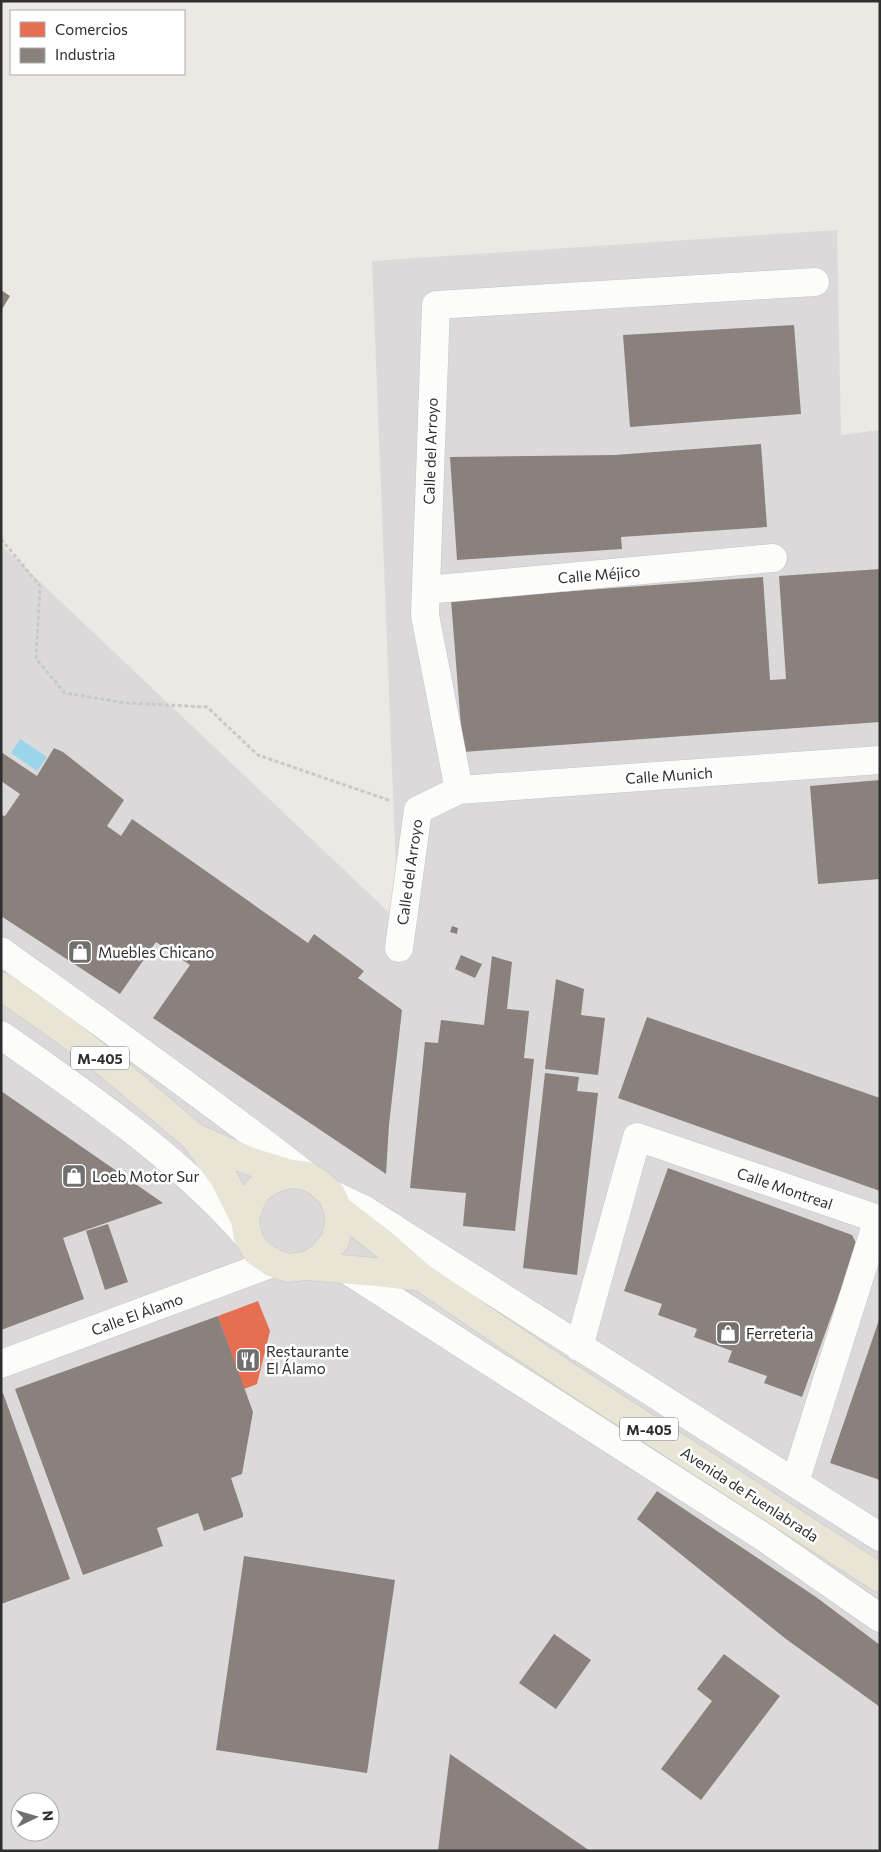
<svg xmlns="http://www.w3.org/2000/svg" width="881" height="1852" font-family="Commissioner,sans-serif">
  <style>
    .industrial { fill: #dcd9db; fill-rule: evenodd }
    .water { fill: #99d6ec }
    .shops { fill: #e76f51 }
    .industry { fill: #8a817c }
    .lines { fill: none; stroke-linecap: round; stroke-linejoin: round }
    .minor-casing { stroke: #c5c4c5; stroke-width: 29 }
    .primary-casing { stroke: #c6c5c4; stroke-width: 29 }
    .path { stroke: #c9c9c8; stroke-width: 3; stroke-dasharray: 4 2.5; stroke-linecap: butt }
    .minor { stroke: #fcfcfb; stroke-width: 28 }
    .primary { stroke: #e8e4d6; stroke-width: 28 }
    .labels { text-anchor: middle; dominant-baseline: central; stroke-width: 5; stroke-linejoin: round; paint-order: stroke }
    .shield { fill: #fff; stroke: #6d6d6d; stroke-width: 1 }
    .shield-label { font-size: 14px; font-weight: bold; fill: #2e2e2e }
    .street-label { font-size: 15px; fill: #2e2e2e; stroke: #fff }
    .poi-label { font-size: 15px; fill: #2e2e2e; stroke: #fff; text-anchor: start }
  </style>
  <rect width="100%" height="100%" fill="#ece8e4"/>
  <path class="industrial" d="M837,230L841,435L880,430V1851H1V545L398,921L372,261ZM20,1802H50V1832H20Z"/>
  <path class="water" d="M20,739L47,757L37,771L11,753Z"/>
  <path class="shops" d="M258,1301L270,1331L257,1384L244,1389L218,1316Z"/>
  <path class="industry" d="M1,290L10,296L1,311Z
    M794,325L801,414L630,427L623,335Z
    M761,444L767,527L621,537L622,549L457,560L450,457L615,455Z
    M880,569V722L463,752L451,600L763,577L770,680L786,679L779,576Z
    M54,748L63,752L124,800L107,826L121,836L132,819L308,943L314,934L364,971L358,978L402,1010L389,1125L386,1174L153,1018L190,965L156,942L120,994L1,916V815L5,816L20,794L1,781V752L37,776Z
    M880,780V879L818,884L810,786Z
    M452,926L458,928L457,934L450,932Z
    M461,955L482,964L475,978L455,969Z
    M492,956L512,962L507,1009L529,1011L524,1058L534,1059L515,1231L463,1226L466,1193L410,1188L425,1042L438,1043L441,1020L484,1025Z
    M556,979L584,989L581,1015L605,1018L598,1075L545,1069Z
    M647,1017L880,1098V1191L618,1098Z
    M545,1073L579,1077L577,1091L598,1093L577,1275L523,1268Z
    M1,1091L163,1203L63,1238L84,1299L1,1330Z
    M668,1168L852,1235L857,1245L802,1397L764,1383L767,1376L728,1362L732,1351L694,1337L697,1329L658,1315L662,1304L624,1291Z
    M108,1224L128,1282L105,1290L86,1231Z
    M218,1316L253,1412L242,1474L231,1478L243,1514V1517L204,1531L198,1513L157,1528L163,1546L83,1575L15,1389Z
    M879,1320H880V1480L830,1463Z
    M3,1393L70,1579L1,1604V1394Z
    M657,1491L816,1597L880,1645V1707L786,1639L637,1519Z
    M244,1556L395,1580L367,1773L216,1750Z
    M554,1634L591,1660L556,1709L519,1683Z
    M724,1654L780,1696L701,1800L661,1769L712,1701L697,1689Z
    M450,1754L590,1851H438Z"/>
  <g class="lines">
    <defs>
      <path id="minor" d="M426,590L773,558
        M459,790L880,760
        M399,948L418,810L459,790L425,615L436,305L815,282
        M1,951C104,1025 207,1098 307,1176
        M1,1035C88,1096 178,1157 248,1237
        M331,1194L365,1210L880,1537
        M347,1270L765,1538L880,1618
        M579,1347L637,1137L878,1219L795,1482
        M1,1364L273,1263"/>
      <path id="primary" d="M1,986L62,1029L110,1066L194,1137L224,1178L245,1220L248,1237L256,1251L273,1263L288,1268L305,1266L319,1259L335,1241L339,1225L338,1209L331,1194L319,1183L307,1176L291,1174L249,1161L194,1137
        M338,1209L381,1242L421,1277L570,1378L880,1578
        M245,1220C251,1191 262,1180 291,1174
        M305,1266L377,1272L421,1277"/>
    </defs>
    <use href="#minor" class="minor-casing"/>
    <use href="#primary" class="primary-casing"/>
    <path class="path" d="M1,539L40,586L36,659L65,693L126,703L207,707L258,755L391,801"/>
    <use href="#minor" class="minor"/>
    <use href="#primary" class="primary"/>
  </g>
  <defs>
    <symbol id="shop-square" viewBox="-11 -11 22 22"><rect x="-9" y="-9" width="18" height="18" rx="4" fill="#706f6e" stroke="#fff"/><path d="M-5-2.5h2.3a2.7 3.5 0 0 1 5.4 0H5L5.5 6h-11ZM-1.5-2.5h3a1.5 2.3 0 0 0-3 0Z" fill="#fff"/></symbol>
    <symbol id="restaurant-square" viewBox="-11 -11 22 22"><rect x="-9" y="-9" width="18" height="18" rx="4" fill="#706f6e" stroke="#fff"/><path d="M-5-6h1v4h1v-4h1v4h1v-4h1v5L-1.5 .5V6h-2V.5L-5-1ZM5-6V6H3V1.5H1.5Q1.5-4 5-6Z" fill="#fff"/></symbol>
  </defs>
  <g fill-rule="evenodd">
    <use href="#shop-square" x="66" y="938" width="28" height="28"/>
    <use href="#shop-square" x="60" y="1162" width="28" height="28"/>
    <use href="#shop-square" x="714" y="1319" width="28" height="28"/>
    <use href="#restaurant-square" x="234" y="1346" width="28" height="28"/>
  </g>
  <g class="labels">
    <g class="shield">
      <rect x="71" y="1046.5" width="58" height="23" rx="4"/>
      <rect x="620" y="1417.5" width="58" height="23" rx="4"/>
    </g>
    <g class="shield-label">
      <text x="100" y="1058">M-405</text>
      <text x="649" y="1429">M-405</text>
    </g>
    <g class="street-label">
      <text transform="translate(430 451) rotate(-88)">Calle del Arroyo</text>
      <text transform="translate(599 574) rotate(-5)">Calle Méjico</text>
      <text transform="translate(669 775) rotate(-4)">Calle Munich</text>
      <text transform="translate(409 872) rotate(-82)">Calle del Arroyo</text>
      <text transform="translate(785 1188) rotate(19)">Calle Montreal</text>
      <text transform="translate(137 1314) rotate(-20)">Calle El Álamo</text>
      <text transform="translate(750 1494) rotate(33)">Avenida de Fuenlabrada</text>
    </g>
    <g class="poi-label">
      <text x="98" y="952">Muebles Chicano</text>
      <text x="92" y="1176">Loeb Motor Sur</text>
      <text x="746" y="1333">Ferreteria</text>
      <text x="266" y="1351">Restaurante<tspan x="266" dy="17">El Álamo</tspan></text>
    </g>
  </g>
  <rect width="881" height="1852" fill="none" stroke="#2e2e2e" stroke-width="5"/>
  <rect x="10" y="10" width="175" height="65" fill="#ffffff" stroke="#ababab"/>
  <rect x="20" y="22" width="25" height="15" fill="#e76f51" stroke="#ababab"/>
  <text x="55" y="35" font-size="15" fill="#2e2e2e">Comercios</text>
  <rect x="20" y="48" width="25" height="15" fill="#8a817c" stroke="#ababab"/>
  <text x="55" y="60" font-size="15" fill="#2e2e2e">Industria</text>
  <g transform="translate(35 1817) rotate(85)"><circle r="24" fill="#ffffff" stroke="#ababab"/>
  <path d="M0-4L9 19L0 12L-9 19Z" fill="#706f6e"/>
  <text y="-8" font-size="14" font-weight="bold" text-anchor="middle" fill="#2e2e2e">N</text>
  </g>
</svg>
